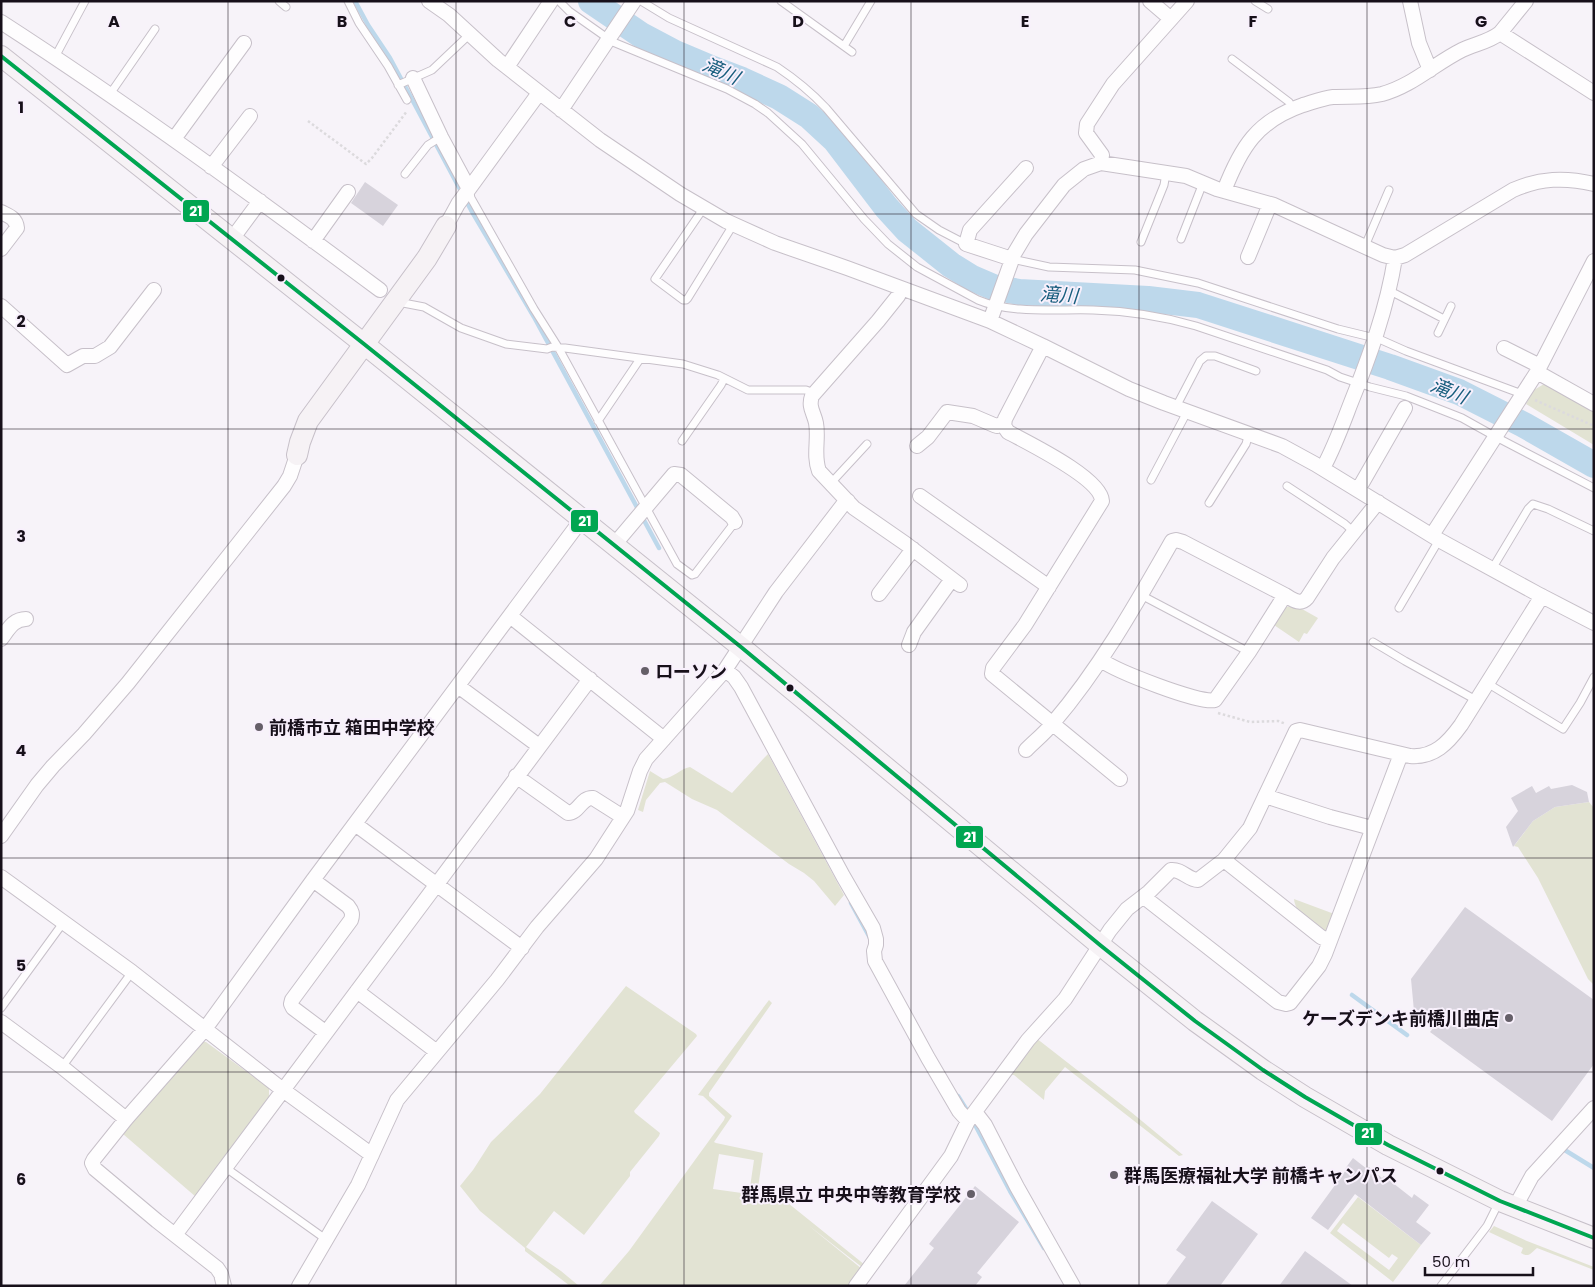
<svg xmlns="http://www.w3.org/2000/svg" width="1595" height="1287" font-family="Poppins,'Noto Sans JP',sans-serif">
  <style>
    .green { fill: #e2e3d3; fill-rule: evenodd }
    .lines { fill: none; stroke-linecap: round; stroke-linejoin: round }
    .stream { stroke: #bdd8eb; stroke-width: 4.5 }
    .river { stroke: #bdd8eb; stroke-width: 26 }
    .building { fill: #d7d3dc }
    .lane-casing { stroke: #c7c0c9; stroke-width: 9 }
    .street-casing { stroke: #c7c0c9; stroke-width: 16 }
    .secondary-casing { stroke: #c7c0c9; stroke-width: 22 }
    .path { stroke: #dcdadd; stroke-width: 2.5; stroke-dasharray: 2.5 2.5; stroke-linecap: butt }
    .lane { stroke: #fefdfe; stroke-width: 7 }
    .street { stroke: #fefdfe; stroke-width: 14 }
    .secondary { stroke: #f6f2f5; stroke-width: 20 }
    .bus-1-casing { stroke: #f8f0fc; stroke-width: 8 }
    .bus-1 { stroke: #00a651; stroke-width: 4 }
    .grid { fill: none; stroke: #17101a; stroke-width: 1; stroke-opacity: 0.55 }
    .bus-dot { fill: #17101a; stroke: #f8f0fc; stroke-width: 2 }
    .poi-dot { fill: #655f68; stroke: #f8f0fc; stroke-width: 2 }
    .labels { text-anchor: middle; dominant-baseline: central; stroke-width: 4; stroke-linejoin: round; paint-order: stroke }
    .poi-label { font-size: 18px; font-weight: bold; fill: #17101a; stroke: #f8f0fc; text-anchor: start }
    .water-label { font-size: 19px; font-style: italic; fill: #185e7e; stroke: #f8f0fc }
    .grid-label { font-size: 16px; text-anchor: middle; font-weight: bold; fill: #17101a; stroke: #f8f0fc; stroke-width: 4; stroke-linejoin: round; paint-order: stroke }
    .line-badge { stroke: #f8f0fc; stroke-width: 2 }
    .badge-label { font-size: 14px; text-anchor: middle; font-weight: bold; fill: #fff }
  </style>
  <rect width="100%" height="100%" fill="#f7f3f9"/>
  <path class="green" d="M1544,384L1594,410V445L1526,404L1534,390Z
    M1295,605L1318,618L1307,634L1304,633L1299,642L1274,625L1286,607Z
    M768,754L844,895L835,906L814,881L804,873L789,864L717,810L692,799L665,782L660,783L646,800L643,812L638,810L650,771L663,779C673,778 680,769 690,767L732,793L765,757Z
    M1589,802L1594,808V985L1588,979L1538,878L1518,847L1514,846L1533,821L1555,807Z
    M1294,899L1337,915L1331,930L1324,932C1313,923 1295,914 1294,899Z
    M626,986L696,1034L697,1036L634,1111L635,1113L660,1133L659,1136L630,1172V1176L584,1235L554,1211L526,1247L561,1271L579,1286H570L525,1251V1248L480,1211L460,1186L473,1170L491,1142L540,1094Z
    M769,1000L772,1003L709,1093V1096L732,1116L714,1142L716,1143L763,1153L758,1188L759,1190L778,1195L865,1265L863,1268L808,1225L862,1269L850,1286H599L629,1251L724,1120L725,1117L703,1096L698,1095ZM719,1154L754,1160L749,1194L713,1189Z
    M1036,1038L1131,1112L1183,1155L1179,1156L1065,1067L1045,1091L1044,1100L1014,1075H1008Z
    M200,1042H206L269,1088V1097L196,1197L123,1134Z
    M1358,1197L1421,1245L1393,1282L1330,1233ZM1343,1223L1389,1258L1392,1254L1398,1258L1389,1270L1337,1231Z
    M1494,1226L1527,1241L1594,1267V1270L1537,1248C1531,1253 1529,1258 1521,1253L1523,1248L1489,1232Z"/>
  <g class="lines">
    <path class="stream" d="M355,1L368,25L390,58L471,210L534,317L659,548
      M851,903L870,938
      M1352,995L1407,1035
      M958,1096L968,1112
      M972,1119L1010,1191L1044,1248
      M1563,1149L1594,1168"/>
    <path class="river" d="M591,1L641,35L675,53L713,69L742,80L779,97L809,116L835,140L886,207L907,230L951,265L972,278L993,287L1019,292L1148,299L1198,305L1390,367L1459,392L1524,425L1594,465"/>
  </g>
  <path class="building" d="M365,182L398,205L383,226L351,203Z
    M1572,785L1587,792L1589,802L1555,807L1533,821L1513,847L1506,827L1518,811L1511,798L1532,786L1536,793L1549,786L1551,789Z
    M1465,907L1594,1000V1064L1552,1121L1430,1032L1436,1025L1414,1011L1411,979Z
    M1353,1158L1367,1169L1369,1167L1382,1178L1384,1176L1412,1198L1414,1194L1429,1205L1416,1222L1431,1233L1421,1245L1355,1194L1328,1230L1311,1218L1346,1170L1345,1169Z
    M975,1186L1019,1222L977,1273L982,1277L975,1286H904L934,1248L929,1244Z
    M1212,1201L1258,1234L1220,1286H1165L1186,1257L1176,1250Z
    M1305,1251L1353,1286H1279Z"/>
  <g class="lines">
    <defs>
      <path id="lane" d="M279,1L286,7
        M348,1L359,23L388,66L407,100
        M559,1L569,11L613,42L727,89L755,104L768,113L802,144L864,219L888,244L917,267L978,300C1011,314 1056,309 1093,310C1128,311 1162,316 1196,326L1327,370L1340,377L1370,387L1406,396L1462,418L1496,437L1594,488
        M641,1L669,18L777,67C795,79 811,92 826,108L916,214L939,230L966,244
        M781,1L852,52
        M1255,1L1268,9
        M844,46L871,1
        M55,57L85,1
        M1232,59L1289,102L1293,109
        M398,85L432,70L470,34
        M110,94L155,29
        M405,174L428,145L441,137
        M469,189L471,198L534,309L558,347L677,564L692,575L695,574L735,522
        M703,209L655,279L683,300H686L688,298L733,225
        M1181,239L1203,183
        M1141,242L1164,185L1166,173
        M1365,246L1389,190
        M1012,259L1049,267L1135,270L1198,283L1338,329L1379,339L1406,351L1522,394
        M1388,291L1396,294L1444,319
        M398,302L424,307L461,328L506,344L547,349L552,347L565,348L683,364L718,375L748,390H806L814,393
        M1438,333L1451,306
        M1176,407L1200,361L1206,356H1215L1256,371
        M598,421L640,359
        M682,441L721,385L724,379
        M1151,480L1187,412
        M831,483L867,444
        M1287,486L1345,524L1354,532
        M1209,503L1246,444L1249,433
        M1492,569L1528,509L1533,504L1548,509L1594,531
        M1141,595L1249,652
        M1399,608L1439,540
        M1373,642L1405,661L1476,700
        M1487,683L1563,729L1580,703L1594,677
        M1,1008L63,923
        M62,1067L132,972
        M226,1168L327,1240
        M1441,1286L1487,1226L1499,1202"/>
      <path id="street" d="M429,1L449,15L498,60L600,140L680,194L726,221L775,243L847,268L990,321L1043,346L1129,389L1164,403L1282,446L1315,464L1439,540L1536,593L1594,623
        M1150,1L1171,19
        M1410,1L1419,43L1430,70
        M1,22C131,106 256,198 380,290
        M1500,33L1594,93
        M507,67L551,1
        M413,78L441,137L469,189
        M561,110L634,1
        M174,139L244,43
        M1101,163L1102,155L1086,133L1087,124L1113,84L1187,1
        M211,167L250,116
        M1224,191C1241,147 1257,121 1303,105C1313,102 1323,98 1333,97C1349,96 1365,98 1382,94C1412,86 1434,64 1462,50C1474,44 1489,42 1500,33L1526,1
        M1,212C9,216 16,218 17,228L1,249
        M446,226L458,204L539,93
        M232,239L260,201
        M313,241L348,192
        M1248,257L1270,204
        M1012,259L966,244L970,230L1026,168
        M901,289L898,296L878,321L812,396C808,407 814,413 816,423C819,439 813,455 819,471L854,508L906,544L960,585
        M1,306L67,365L83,356H95L110,347L154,290
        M990,321L1014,254L1026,234L1064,185L1084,169L1101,163L1186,176L1217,189L1274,205L1383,255L1395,258L1405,255L1513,190C1540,178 1565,177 1594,184
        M1043,346L1005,419L1004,426L1008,432C1028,443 1101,478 1102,501L1025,625L993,668L992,674L1120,779
        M1504,348L1540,366
        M1537,372L1594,261
        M917,446L928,437L947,412L973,416L994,425L997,426L1004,423
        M1323,468C1334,448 1342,426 1350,405C1369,358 1387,309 1395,258
        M1358,490L1405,408
        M920,496L1049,587
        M1432,535L1537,372L1594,404
        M614,545L674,474L681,475L732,517L735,522
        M879,594L913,549
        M510,616L664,739
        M1,639C8,630 13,619 26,619
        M909,645L914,632L952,579
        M1101,660C1116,671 1199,704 1215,700L1249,652L1285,595
        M725,670L734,677L741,687L843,876L873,928L876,939V945L874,951L875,961L928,1058L959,1111L968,1121
        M458,686L539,746
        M1026,750C1035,741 1045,733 1053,723C1100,668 1136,604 1172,541L1176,540L1183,542L1285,595C1292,599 1300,606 1307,598L1333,558L1378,502
        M516,776L568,813C579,813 581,797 593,798L623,817
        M1265,796L1330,817L1372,828
        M355,824L522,948
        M1,836L37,785L53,766L84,734L128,683L284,486L290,476L297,455
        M1224,860L1321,937L1330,941
        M1,877L132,972L283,1090L372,1155
        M313,880L348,906C352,911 353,914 351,920L292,1000L291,1004L293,1008L325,1032
        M1144,896L1149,901L1278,1002L1286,1004L1290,1003L1319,966L1325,954L1401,754
        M357,991L437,1052
        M1,1022L62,1067L126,1119
        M975,1112L985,1125L1017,1187L1073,1286
        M1515,1207L1532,1176L1594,1108
        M175,1235L590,679
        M224,1286L221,1274L217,1268L157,1221L95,1169L92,1163L94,1159L126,1119L205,1029L313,880L582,519
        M299,1286L358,1185L397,1100L497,980L537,927L596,859L627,811L640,771L646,759L725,670L776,592L842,506L848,501
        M856,1286L951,1156L968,1121L1028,1040L1065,999L1110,930L1127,909L1149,892L1171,870C1182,869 1188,880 1198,880L1224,860L1250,828L1296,731L1300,730L1410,756C1434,758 1448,743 1461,725L1542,596"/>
      <path id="secondary" d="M1,56L364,344L741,647L1100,945L1195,1021L1263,1070L1305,1097L1388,1145L1500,1201L1594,1238
        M297,455L300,442L308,421L427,258L446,226"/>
    </defs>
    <use href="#lane" class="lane-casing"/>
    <use href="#street" class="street-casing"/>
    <use href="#secondary" class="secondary-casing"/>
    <path class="path" d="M308,121L366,164L372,158L407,111
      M1535,400L1594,426
      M1218,713L1250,722L1278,721L1286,724"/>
    <use href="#lane" class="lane"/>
    <use href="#street" class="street"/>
    <use href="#secondary" class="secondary"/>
    <defs>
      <path id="bus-1" d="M1,56L364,344L741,647L1100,945L1195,1021L1263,1070L1305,1097L1388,1145L1500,1201L1594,1238"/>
    </defs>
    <use href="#bus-1" class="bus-1-casing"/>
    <use href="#bus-1" class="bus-1"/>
  </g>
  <path class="grid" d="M228,1V1286M456,1V1286M684,1V1286M911,1V1286M1139,1V1286M1367,1V1286M1,214H1594M1,429H1594M1,644H1594M1,858H1594M1,1072H1594"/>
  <g class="bus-dot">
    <circle cx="281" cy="278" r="4.5"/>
    <circle cx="790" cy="688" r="4.5"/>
    <circle cx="1440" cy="1171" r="4.5"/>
  </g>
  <g class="poi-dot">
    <circle cx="645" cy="671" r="5"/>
    <circle cx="259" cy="727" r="5"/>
    <circle cx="1509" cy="1018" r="5"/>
    <circle cx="1114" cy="1175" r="5"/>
    <circle cx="971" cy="1194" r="5"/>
  </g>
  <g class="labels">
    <g class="poi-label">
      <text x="655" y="671">ローソン</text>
      <text x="269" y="727">前橋市立 箱田中学校</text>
      <text x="1499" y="1018" text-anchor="end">ケーズデンキ前橋川曲店</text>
      <text x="1124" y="1175">群馬医療福祉大学 前橋キャンパス</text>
      <text x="961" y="1194" text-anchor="end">群馬県立 中央中等教育学校</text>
    </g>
    <g class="water-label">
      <text transform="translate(721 71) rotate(24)">滝川</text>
      <text transform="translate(1059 295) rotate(4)">滝川</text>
      <text transform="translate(1449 391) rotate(22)">滝川</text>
    </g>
  </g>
  <g class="grid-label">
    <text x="114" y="27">A</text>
    <text x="342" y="27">B</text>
    <text x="570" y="27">C</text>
    <text x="798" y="27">D</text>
    <text x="1025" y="27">E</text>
    <text x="1253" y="27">F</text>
    <text x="1481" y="27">G</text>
    <text x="21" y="113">1</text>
    <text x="21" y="327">2</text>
    <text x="21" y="542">3</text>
    <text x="21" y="756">4</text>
    <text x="21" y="971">5</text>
    <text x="21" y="1185">6</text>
  </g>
  <g class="line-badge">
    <rect x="182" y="199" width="28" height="24" rx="5" fill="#00a651"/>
    <rect x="570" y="509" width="29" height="24" rx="5" fill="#00a651"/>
    <rect x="955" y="825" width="29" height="24" rx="5" fill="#00a651"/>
    <rect x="1354" y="1122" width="29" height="24" rx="5" fill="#00a651"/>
  </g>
  <g class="badge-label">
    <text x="196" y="216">21</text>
    <text x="585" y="526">21</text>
    <text x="970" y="842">21</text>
    <text x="1368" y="1138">21</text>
  </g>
  <rect width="1595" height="1287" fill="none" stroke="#17101a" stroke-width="5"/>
  <path d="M1425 1267v8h108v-8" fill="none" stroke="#17101a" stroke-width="2.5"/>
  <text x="1432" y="1267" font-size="15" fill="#17101a" stroke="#f8f0fc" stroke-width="4" paint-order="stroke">50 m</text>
</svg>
